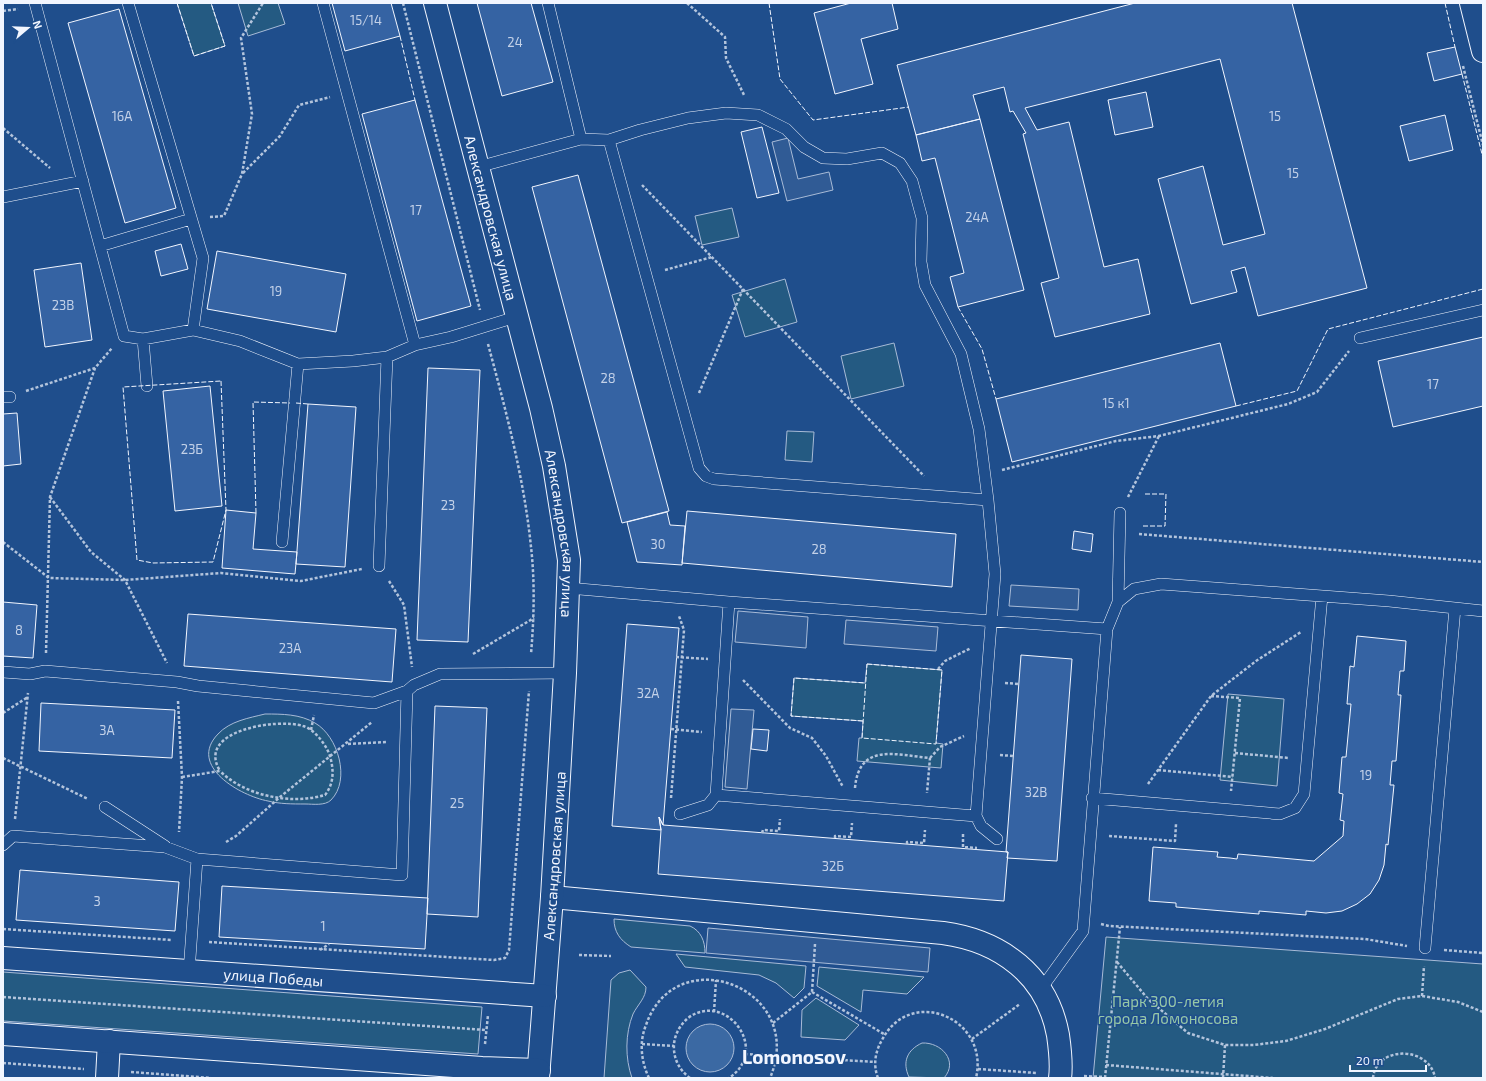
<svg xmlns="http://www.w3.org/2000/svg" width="1486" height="1081" font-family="'Exo 2',sans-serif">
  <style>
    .green { fill: #245a82; stroke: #a8bbd7 }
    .parking { fill: #305b95; stroke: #a8bbd7 }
    .water { fill: #3b69a3; stroke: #a8bbd7 }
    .building { fill: #3563a3; stroke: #f2f6ff }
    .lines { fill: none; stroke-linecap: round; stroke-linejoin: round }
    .lane-casing { stroke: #f2f6ff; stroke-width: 12 }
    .street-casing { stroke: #f2f6ff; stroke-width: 24 }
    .secondary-casing { stroke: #f2f6ff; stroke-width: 24 }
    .path { stroke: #b3c4dc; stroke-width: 2.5; stroke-dasharray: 3 2; stroke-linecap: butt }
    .lane { stroke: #1f4e8c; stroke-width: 11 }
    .street { stroke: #1f4e8c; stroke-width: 22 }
    .secondary { stroke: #1f4e8c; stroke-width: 22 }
    .fence { stroke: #f2f6ff; stroke-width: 1; stroke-dasharray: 5 2; stroke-linecap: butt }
    .labels { text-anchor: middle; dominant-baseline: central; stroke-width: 3; stroke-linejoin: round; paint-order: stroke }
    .number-label { font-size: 13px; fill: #c3d1e8 }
    .street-label { font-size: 15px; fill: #f2f6ff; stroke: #1f4e8c }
    .park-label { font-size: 15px; fill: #97c8a6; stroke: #1f4e8c }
    .district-label { font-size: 19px; font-weight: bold; fill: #f2f6ff; stroke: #1f4e8c }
  </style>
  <rect width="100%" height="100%" fill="#1f4e8c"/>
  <path class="green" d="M177,3H211L225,46L194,56Z
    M238,3H278L285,24L248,36Z
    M732,208L739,237L702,245L695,216Z
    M785,279L797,322L745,337L732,295Z
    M894,343L904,386L851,399L841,356Z
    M787,431L814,432L812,462L785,460Z
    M867,664L942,670L936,743L943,744L941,768L857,761L859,738H862L863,721L791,716L794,678L865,683Z
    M1228,694L1284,699L1277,786L1220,780Z
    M265,714C282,714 300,714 315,723C338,736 351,780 331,800C325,806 313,804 305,804C292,804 280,804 268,801C241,796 187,766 218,734C230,721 249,718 265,714Z
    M614,919L690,926C701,931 705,941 705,953L631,947C620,940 614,932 614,919Z
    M1106,937L1483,964V1078H1093Z
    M676,954L806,966L804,988L794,998L776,983L759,975L685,967Z
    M819,967L924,977L907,994L863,990L861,1012L817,986Z
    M630,970L646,987C646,998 638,1004 633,1014C625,1034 625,1058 632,1078H604L611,980L619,973Z
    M3,972L482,1007L478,1054L3,1021Z
    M816,998L859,1025L845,1040L801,1037L802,1010Z
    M922,1043C941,1042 959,1061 944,1078L909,1077C902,1062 907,1050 922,1043Z"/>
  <path class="parking" d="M788,138L798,179L829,172L833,190L787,201L772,142Z
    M1011,585L1079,589L1078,610L1009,606Z
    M738,611L808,617L806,648L735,642Z
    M846,620L938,627L936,651L844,644Z
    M731,709L754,710L747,789L725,787Z
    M708,928L930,948L928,972L706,953Z"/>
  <path class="water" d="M686 1048a24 24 0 1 1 48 0a24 24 0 1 1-48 0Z"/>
  <path class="building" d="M332,3H391L400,36L345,51Z
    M477,3H531L553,82L502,96Z
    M851,3H892L898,29L861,39L873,84L835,94L814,13Z
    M1135,3H1292L1367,288L1258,316L1245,267L1231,271L1237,292L1191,304L1158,179L1203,166L1223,245L1265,234L1220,59L1025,108L1037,130L1069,122L1104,267L1138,259L1150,314L1055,337L1041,283L1059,278L1023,134L1026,133L1013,111L1010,112L1004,87L973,95L980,119L916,135L897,65Z
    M119,9L176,208L125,223L68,23Z
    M1455,47L1462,74L1434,81L1427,53Z
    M1146,92L1153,127L1115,135L1108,100Z
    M415,100L471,306L417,321L362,114Z
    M1445,115L1453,150L1409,161L1400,126Z
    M980,119L1024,290L958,307L950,277L964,273L935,158L922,161L916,135Z
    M762,127L779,193L757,198L741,132Z
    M578,175L669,511L622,523L532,187Z
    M181,244L188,269L161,276L155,251Z
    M217,251L346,274L336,332L207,309Z
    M81,263L92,340L45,347L34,270Z
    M1483,337V406L1393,427L1378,361Z
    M1220,343L1236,406L1012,462L996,399Z
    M428,368L480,370L468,642L417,640Z
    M210,386L222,506L175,511L163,391Z
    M308,404L356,407L345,567L296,564Z
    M17,413L21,464L3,466V414Z
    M226,510L256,513L253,549L297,552L295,574L222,568Z
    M687,511L956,534L952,587L682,563Z
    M667,512L670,525L685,526L682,565L637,562L627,522Z
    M1074,531L1093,534L1091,552L1072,549Z
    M3,602L37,605L33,658L3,656Z
    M188,614L396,629L392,682L184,666Z
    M627,624L679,628L663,825L659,817L661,830L612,826Z
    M1357,636L1406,641L1404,671H1400L1398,695H1401L1396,761H1392L1390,785H1394L1388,845L1386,844L1384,865L1379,880L1370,894L1357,904L1342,911L1326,913L1306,911V915L1259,911V914L1176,907V903L1149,901L1153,847L1218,852L1217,857L1230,858L1237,859L1238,854L1314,861L1343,836L1344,821L1340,820L1343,794L1339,793L1342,757H1346L1351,704H1347L1350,666L1354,667Z
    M1021,655L1072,659L1057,861L1007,858L1008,852H1006Z
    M41,703L175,710L172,758L39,751Z
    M435,706L487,708L478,917L427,914Z
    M753,729L769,730L767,751L751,749Z
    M659,817L663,825L1008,852L1004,901L658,874L661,830Z
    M20,870L179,882L175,931L16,920Z
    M222,886L428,898L425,949L219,937Z"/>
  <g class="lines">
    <defs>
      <path id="lane" d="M35,3L124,336L143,339L193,330L240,341L298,364L353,361L387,357L415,345L451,337L516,317
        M128,3L203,258L193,330
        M323,3L415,345
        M548,3L581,139
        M609,140L699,468L706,476L714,479L988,500
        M478,167L581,139L609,140L640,130L688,118L726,113L758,115L786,129L804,147L823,158L847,159L882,153L900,163L912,181L922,218L921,262L925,285L961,354L979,429L988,500L995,574L976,816L981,826L997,839
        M3,197L83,181
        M100,246L191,219
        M1360,338L1483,310
        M143,339L147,386
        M3,397H10
        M282,542L298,364
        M379,566L387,357
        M568,588L729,602L1107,629
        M1118,602L1120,513
        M3,672L30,674L45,671L177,682L198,686L374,703L407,691L414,685L440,674L565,673
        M716,795L976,816
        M1092,798L1280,814L1295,808L1304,794L1322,596
        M105,807L165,846
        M680,814L708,805L716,795L729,602
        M3,845L13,836L165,847L197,859L402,875L407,691
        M1425,948L1455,608
        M189,972L197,859
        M1041,989L1083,931L1107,629L1118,602L1134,589L1161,584L1389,601L1483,611"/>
      <path id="street" d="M1471,3L1483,51
        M552,897L943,933C1001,941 1047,975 1058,1035C1060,1049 1062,1064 1060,1078
        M107,1078L109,1041"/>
      <g id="secondary">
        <path id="s1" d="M435,3L541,408L554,466L569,560L565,673L552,897L538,1078"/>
        <path id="s2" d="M3,958L545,996"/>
        <path d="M3,1034L482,1068L539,1070"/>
      </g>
    </defs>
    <use href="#lane" class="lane-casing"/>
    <use href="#street" class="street-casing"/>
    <use href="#secondary" class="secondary-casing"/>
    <path class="path" d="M403,3L480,310
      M687,3L725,37L726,58L744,95
      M3,11L18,9
      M1463,66L1483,145
      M3,128L50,168
      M243,173L280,136L299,105L330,97
      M642,185L924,476
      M210,217L224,216L242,174L252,114L241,38L263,3
      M665,270L712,257
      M488,344C506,411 524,478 531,547C535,582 534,619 531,654
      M26,391L95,368L112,348
      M699,393L743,289
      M1002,470L1116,441L1159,436L1288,404L1317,392L1349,351
      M50,497L91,552L125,580L167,663
      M1128,497L1159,436
      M1139,534L1483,562
      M3,542L49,578L125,580L221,573L301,581L362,569
      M389,581L404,605L412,667
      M46,653L50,497L95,368
      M473,654L534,618
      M676,657L708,659
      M938,669L945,661L971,648
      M743,680L790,728L812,738L826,756L843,787
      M1005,683L1019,684
      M1211,696L1240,698L1231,791
      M178,701L182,777L179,832
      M3,713L28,697
      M671,729L702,732
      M311,730L314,715
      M348,744L387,742
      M1235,753L1289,758
      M1000,755L1013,756
      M3,758L88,799
      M930,758L940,747L964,736
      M1158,770L1233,777
      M182,777L220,771C195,730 278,718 303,726C315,729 329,748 331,760C334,773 333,785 325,795C291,805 245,796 220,771
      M1148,784L1211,696L1256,661L1301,632
      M855,788C859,742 896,755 930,758L927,793
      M671,798L684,630L679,616
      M15,819L28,693
      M762,833L763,830L779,831L780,819
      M963,834V847L977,848
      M1109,836L1175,841L1176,824
      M835,838V836L851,837L852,823
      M226,842L236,836L280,797L372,722
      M907,844V842L924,843L925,830
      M1101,924L1109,926L1365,939L1407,946
      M3,929L172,940
      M209,942L494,960L505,958L509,950L529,691
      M320,950L329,944
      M1444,950L1483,953
      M579,955L611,956
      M1117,962L1148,999L1188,1033L1225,1045H1254L1286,1041L1325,1029L1398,999L1422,996L1458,1002L1483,1012
      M812,992L884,1034
      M1422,996L1424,966
      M3,997L486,1030
      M714,1012L716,980
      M773,1023L812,992L815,944
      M972,1039L1020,1004
      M485,1044L488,1015
      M642,1044L674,1046
      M745,1054L875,1062
      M3,1063L84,1069
      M1106,1065L1273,1078
      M978,1069L1037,1073
      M131,1072L211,1078
      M1084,1076L1105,1077
      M649,1078C641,1061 639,1042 646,1025C676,938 808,988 770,1078
      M690,1078C679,1070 673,1058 674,1044C675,1034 680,1025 688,1018C726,990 771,1050 729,1078
      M878,1078C873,1065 875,1052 882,1040C910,985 990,1018 976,1078
      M1105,1078L1120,927
      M1223,1078L1225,1045
      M1373,1078C1376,1045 1430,1046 1435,1078"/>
    <use href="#lane" class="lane"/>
    <use href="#street" class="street"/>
    <use href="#secondary" class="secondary"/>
    <path class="fence" d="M177,3L194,56L225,46L211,3
      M769,3L780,79L813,120L909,107
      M1445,3L1455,47
      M400,36L415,100
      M1462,74L1483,158
      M958,307L982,349L996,399
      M221,381L226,510L213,562L153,563L137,560L123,387Z
      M296,403L308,404
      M1236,406L1297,391L1328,329L1483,289
      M256,513L253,402L290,403
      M1143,526H1165L1166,494H1143
      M867,664L942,670L936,744L862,738Z
      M863,721L791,716L794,678L866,683"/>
  </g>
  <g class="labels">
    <g class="number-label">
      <text x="366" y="20">15/14</text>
      <text x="515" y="42">24</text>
      <text x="122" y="116">16А</text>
      <text x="1275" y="116">15</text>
      <text x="1293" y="173">15</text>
      <text x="416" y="210">17</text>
      <text x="977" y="217">24А</text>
      <text x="276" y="291">19</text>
      <text x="63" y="305">23В</text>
      <text x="608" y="378">28</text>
      <text x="1433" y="384">17</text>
      <text x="1116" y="403">15 к1</text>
      <text x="192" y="449">23Б</text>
      <text x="448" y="505">23</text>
      <text x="658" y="544">30</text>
      <text x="819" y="549">28</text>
      <text x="19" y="630">8</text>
      <text x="290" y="648">23А</text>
      <text x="648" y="693">32А</text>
      <text x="107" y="730">3А</text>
      <text x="1366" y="775">19</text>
      <text x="1036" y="792">32В</text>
      <text x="457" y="803">25</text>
      <text x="833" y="866">32Б</text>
      <text x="97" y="901">3</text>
      <text x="323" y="926">1</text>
    </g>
    <g class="street-label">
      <text stroke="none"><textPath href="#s1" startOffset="222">Александровская улица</textPath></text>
      <text stroke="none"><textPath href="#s1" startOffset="546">Александровская улица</textPath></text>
      <text transform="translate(554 856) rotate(-86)">Александровская улица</text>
      <text stroke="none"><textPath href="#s2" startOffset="271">улица Победы</textPath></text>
    </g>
    <g class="park-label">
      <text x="1168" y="1001">Парк 300-летия<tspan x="1168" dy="17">города Ломоносова</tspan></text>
    </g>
    <g class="district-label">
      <text x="794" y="1056">Lomonosov</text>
    </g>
  </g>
  <rect width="1486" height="1081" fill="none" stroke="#f2f6ff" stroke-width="8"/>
  <g transform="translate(28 28) rotate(71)" stroke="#1f4e8c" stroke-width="3" paint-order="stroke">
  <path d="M0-3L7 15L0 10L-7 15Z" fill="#f2f6ff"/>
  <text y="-6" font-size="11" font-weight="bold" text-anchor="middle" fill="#f2f6ff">N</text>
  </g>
  <path d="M1350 1065v6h76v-6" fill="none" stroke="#f2f6ff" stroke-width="2"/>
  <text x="1356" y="1065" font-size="12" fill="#f2f6ff" stroke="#1f4e8c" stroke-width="3" paint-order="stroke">20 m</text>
</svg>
